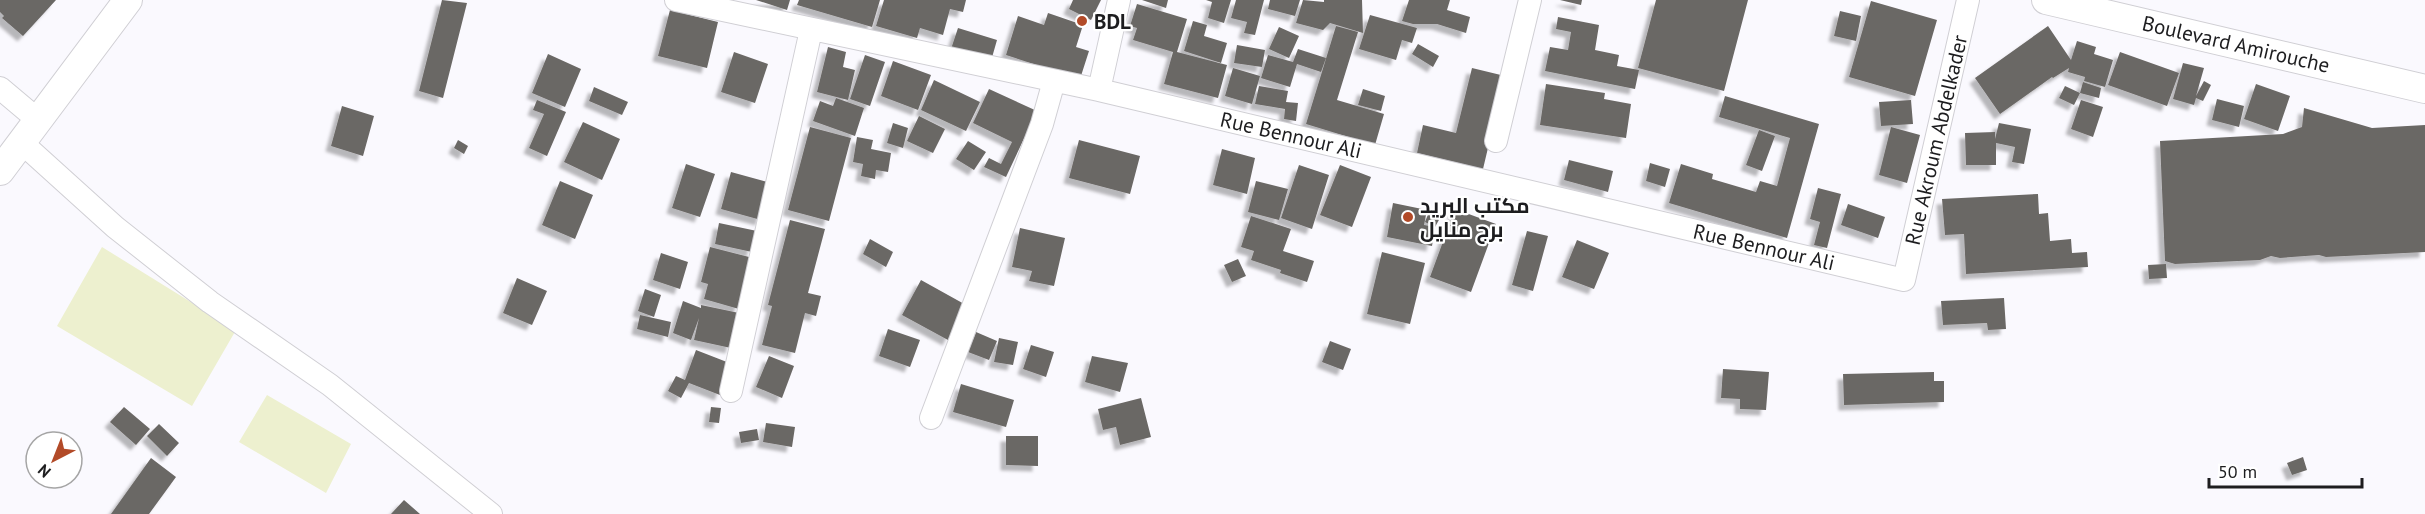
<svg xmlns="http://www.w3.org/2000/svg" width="2425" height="514" font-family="'PT Sans',Cairo,sans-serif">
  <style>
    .green { fill: #edf0cf }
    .building { fill: #6b6865; filter: url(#shadow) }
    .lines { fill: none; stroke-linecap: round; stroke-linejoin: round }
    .minor-casing { stroke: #d0cfd4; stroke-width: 24 }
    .major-casing { stroke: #d0cfd4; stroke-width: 30 }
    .minor { stroke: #fff; stroke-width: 22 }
    .major { stroke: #fff; stroke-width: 28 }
    .poi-dot { fill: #b24a28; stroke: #fff; stroke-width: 2 }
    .labels { text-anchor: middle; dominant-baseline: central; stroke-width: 4.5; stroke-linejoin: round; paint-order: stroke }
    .poi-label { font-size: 21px; font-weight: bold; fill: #1d1d1f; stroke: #fff; text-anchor: start }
    .street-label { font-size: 21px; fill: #1d1d1f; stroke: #fff }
  </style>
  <defs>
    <filter id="shadow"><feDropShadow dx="-5.5" dy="5.5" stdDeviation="1.5" flood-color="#0004"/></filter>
  </defs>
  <rect width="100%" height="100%" fill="#faf9fe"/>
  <path class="green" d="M102,247L236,330L192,406L57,326Z
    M267,395L351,444L326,493L239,442Z"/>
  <path class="building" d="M0,0H56L23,36L2,18L4,16L0,12Z
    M442,0L467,3L443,98L419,91Z
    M756,0H790L787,10Z
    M799,0H880L872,27L797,5Z
    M884,0H966L963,12L950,9L943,35L920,28L917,38L876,26Z
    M1073,0H1101L1091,20L1069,9Z
    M1142,0H1168L1166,8Z
    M1206,0H1231L1224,23L1208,18L1212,2Z
    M1236,0H1264L1255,35L1244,33L1247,22L1231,18Z
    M1270,0H1300L1295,16L1268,9Z
    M1303,0L1324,2V0H1362L1363,33L1330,23L1323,30L1296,23Z
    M1409,0H1450L1447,10L1470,17L1466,33L1437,24H1413L1402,21Z
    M1560,0H1582L1581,5Z
    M1656,0H1748L1724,91L1638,68Z
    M1871,1L1937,20L1915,96L1849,77Z
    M1137,4L1187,19L1177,52L1227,65L1218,98L1164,84L1173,52L1133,40L1137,28L1130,26Z
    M670,10L718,22L707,68L658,56Z
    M1840,11L1861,16L1856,41L1834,36Z
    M1048,13L1083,25L1076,47L1089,51L1080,79L1006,55L1018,16L1044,25Z
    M1370,15L1417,28L1412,43L1402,40L1396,60L1359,49Z
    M1558,17L1599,25L1595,50L1619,55L1617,66L1639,70L1635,89L1545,71L1550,47L1568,50L1571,32L1556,29Z
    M1193,21L1207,25L1204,36L1227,43L1221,63L1184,51Z
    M1336,26L1358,32L1337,100L1384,114L1375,145L1306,124Z
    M2048,26L2071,60L2077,41L2096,47L2094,54L2113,60L2105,87L2084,81L2085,77L2068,72L2069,68L2053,78L2052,77L2000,114L1975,78Z
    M1279,27L1299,36L1289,58L1269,49Z
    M958,28L997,40L991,61L951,49Z
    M1418,44L1439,56L1433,67L1412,54Z
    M1237,45L1265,50L1262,67L1234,63Z
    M828,47L846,52L843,67L855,70L848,100L817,92Z
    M1298,49L1326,58L1321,72L1297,64L1290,87L1261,78L1268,55L1293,62Z
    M734,52L768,64L755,103L721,92Z
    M2120,52L2179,73L2167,106L2108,85Z
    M548,54L581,69L565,107L532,93Z
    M865,55L885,62L870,106L850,99Z
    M893,61L931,75L918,110L881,96Z
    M2183,63L2204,68L2196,96L2204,81L2211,85L2203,101L2196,98L2194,105L2173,99Z
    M1233,68L1260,76L1252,104L1225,96Z
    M1472,68L1505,76L1483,169L1417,153L1423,125L1456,133Z
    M934,80L980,102L966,131L921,110Z
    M2083,82L2101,88L2099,98L2080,93Z
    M1546,84L1605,93L1604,99L1631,104L1626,138L1540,125Z
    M2256,84L2290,96L2278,131L2244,119Z
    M1259,86L1288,91L1286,102L1298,103L1296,121L1284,119L1285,109L1255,104Z
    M2065,86L2080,93L2074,105L2059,98Z
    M594,87L628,102L622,115L589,101Z
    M989,89L1037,111L1006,177L984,167L989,158L1001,164L1012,142L973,123Z
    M1363,89L1385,96L1381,111L1358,105Z
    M1725,96L1819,124L1787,238L1669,203L1681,164L1713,174L1712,179L1756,192L1760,181L1777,186L1790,138L1719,117Z
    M836,98L864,108L855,136L813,121L820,101L833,106Z
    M2217,99L2244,106L2239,127L2212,120Z
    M537,100L566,112L547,156L529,148L544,114L533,110Z
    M1911,100L1913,124L1881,126L1879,102Z
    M2081,100L2103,107L2093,137L2071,129Z
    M342,106L374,116L363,156L331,146Z
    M2304,108L2372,128L2425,125V252L2326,257L2319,255L2280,258L2271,256L2260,260L2175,264L2165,261L2160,141L2283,134L2302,127Z
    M919,116L945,129L933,153L907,141Z
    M583,122L620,139L602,180L564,162Z
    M893,123L908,128L903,148L887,143Z
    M1999,123L2031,129L2024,164L2012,162L2015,147L1996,143V165H1966L1965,133L1995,132V139Z
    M810,127L851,138L829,221L788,210Z
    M1891,127L1920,135L1907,183L1879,175Z
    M1759,130L1775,136L1762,171L1746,165Z
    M857,137L873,140L871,149L891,153L888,172L876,170L875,179L861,176L863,164L853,162Z
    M458,140L468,146L464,154L454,148Z
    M1079,140L1140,156L1130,194L1069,178Z
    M968,141L986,152L974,170L956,159Z
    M1222,149L1255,158L1247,194L1213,185Z
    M1569,160L1613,171L1608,192L1564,180Z
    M1650,163L1670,169L1665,187L1646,181Z
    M686,164L715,174L700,217L672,208Z
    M1299,165L1329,175L1312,229L1281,218Z
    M1340,165L1371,177L1352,227L1320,215Z
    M731,172L771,183L761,220L721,209Z
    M560,181L593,195L575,239L542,225Z
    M1256,181L1288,189L1279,220L1248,212Z
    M1818,188L1841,194L1827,248L1814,245L1820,222L1810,219Z
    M2038,194L2039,214L2048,213L2050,241L2071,239L2072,253L2087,252L2088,267L1966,274L1964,234L1945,235L1942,199Z
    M1393,203L1427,210L1424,225L1435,227L1432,246L1387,237Z
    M1848,204L1885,217L1878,238L1841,225Z
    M1455,209L1496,224L1471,292L1430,277Z
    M1429,212L1440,218L1435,227L1425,222Z
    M1251,216L1291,229L1283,251L1314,261L1307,282L1280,273L1281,270L1251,260L1254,251L1241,247Z
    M790,220L825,229L808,293L821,296L816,316L805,313L795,353L762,345L772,306L768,305Z
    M719,223L757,231L752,252L715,244Z
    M1020,228L1065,238L1054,286L1029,281L1032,271L1012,267Z
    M1527,231L1548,236L1533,291L1512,285Z
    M870,239L893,252L886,267L863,254Z
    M1577,240L1609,253L1594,289L1562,277Z
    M710,247L753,258L739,309L704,299L708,284L701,282Z
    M1382,252L1425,263L1410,324L1367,314Z
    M661,253L688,262L680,289L653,280Z
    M1238,259L1246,276L1232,282L1224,265Z
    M2166,264L2167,278L2149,279L2148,265Z
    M517,278L547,291L532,325L503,313Z
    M921,280L966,305L948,340L902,315Z
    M645,289L661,295L654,317L638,311Z
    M2004,298L2006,329L1988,330L1987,323L1943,325L1941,301Z
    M683,301L701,308V305L739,313L731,348L694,340L699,318L691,340L673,333Z
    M640,315L671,322L668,337L637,329Z
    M888,329L920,340L910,367L879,356Z
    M976,332L997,341L989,360L968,352Z
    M999,338L1018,342L1013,365L994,362Z
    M1330,341L1351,349L1343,370L1322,362Z
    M1031,345L1054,352L1046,377L1023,369Z
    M696,350L732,364L720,395L689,383L681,398L668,391L676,376L685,380Z
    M769,356L794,366L782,398L756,387Z
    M1092,356L1128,363L1120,392L1085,382Z
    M1723,369L1769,372L1766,410L1740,409V399L1721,398Z
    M1934,372V381H1944V402L1844,405L1843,374Z
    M961,384L1014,400L1006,427L953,412Z
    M1141,398L1151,437L1120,445L1116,427L1103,430L1098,409Z
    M124,407L150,429L136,445L110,422Z
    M711,407L721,408L719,423L709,422Z
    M766,423L795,427L792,447L763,442Z
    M159,424L179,443L167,456L147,436Z
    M757,429L759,440L741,443L739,432Z
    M1006,436H1038V466L1006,465Z
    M2303,457L2307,470L2292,475L2287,463Z
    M151,458L176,477L149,514H111Z
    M404,500L420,514H391Z"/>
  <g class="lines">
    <defs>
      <path id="minor" d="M676,0L1099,90L1904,280L1968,0
        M0,88L38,120
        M1099,90L1119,0
        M1496,141L1530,0
        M21,142L115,227L210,302L330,385L491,514
        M731,391L811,30
        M931,418L1042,124L1054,81"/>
      <path id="major" d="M2046,0L2425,89
        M0,171L128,0"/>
    </defs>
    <use href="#minor" class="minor-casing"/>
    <use href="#major" class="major-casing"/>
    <use href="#minor" class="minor"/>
    <use href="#major" class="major"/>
  </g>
  <g class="poi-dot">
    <circle cx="1082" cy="21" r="6"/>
    <circle cx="1408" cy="217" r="6"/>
  </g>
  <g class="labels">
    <g class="poi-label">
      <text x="1094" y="21">BDL</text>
      <text x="1420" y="205">مكتب البريد<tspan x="1420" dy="24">برج منايل</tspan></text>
    </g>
    <g class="street-label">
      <text transform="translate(2236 44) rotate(13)">Boulevard Amirouche</text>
      <text transform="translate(1291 135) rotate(13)">Rue Bennour Ali</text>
      <text transform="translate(1936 140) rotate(-77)">Rue Akroum Abdelkader</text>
      <text transform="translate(1764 247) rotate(13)">Rue Bennour Ali</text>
    </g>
  </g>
  <g transform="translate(54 460) rotate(222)"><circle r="28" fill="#ffffff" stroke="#a5a5a5" stroke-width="1.5"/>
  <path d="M0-4.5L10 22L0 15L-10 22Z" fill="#b24a28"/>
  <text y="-9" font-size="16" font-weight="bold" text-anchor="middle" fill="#1d1d1f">N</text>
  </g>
  <path d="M2209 478v9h153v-9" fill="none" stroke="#1d1d1f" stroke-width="3"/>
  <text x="2218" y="478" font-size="18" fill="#1d1d1f" stroke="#ffffff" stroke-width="4.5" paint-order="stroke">50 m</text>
</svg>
